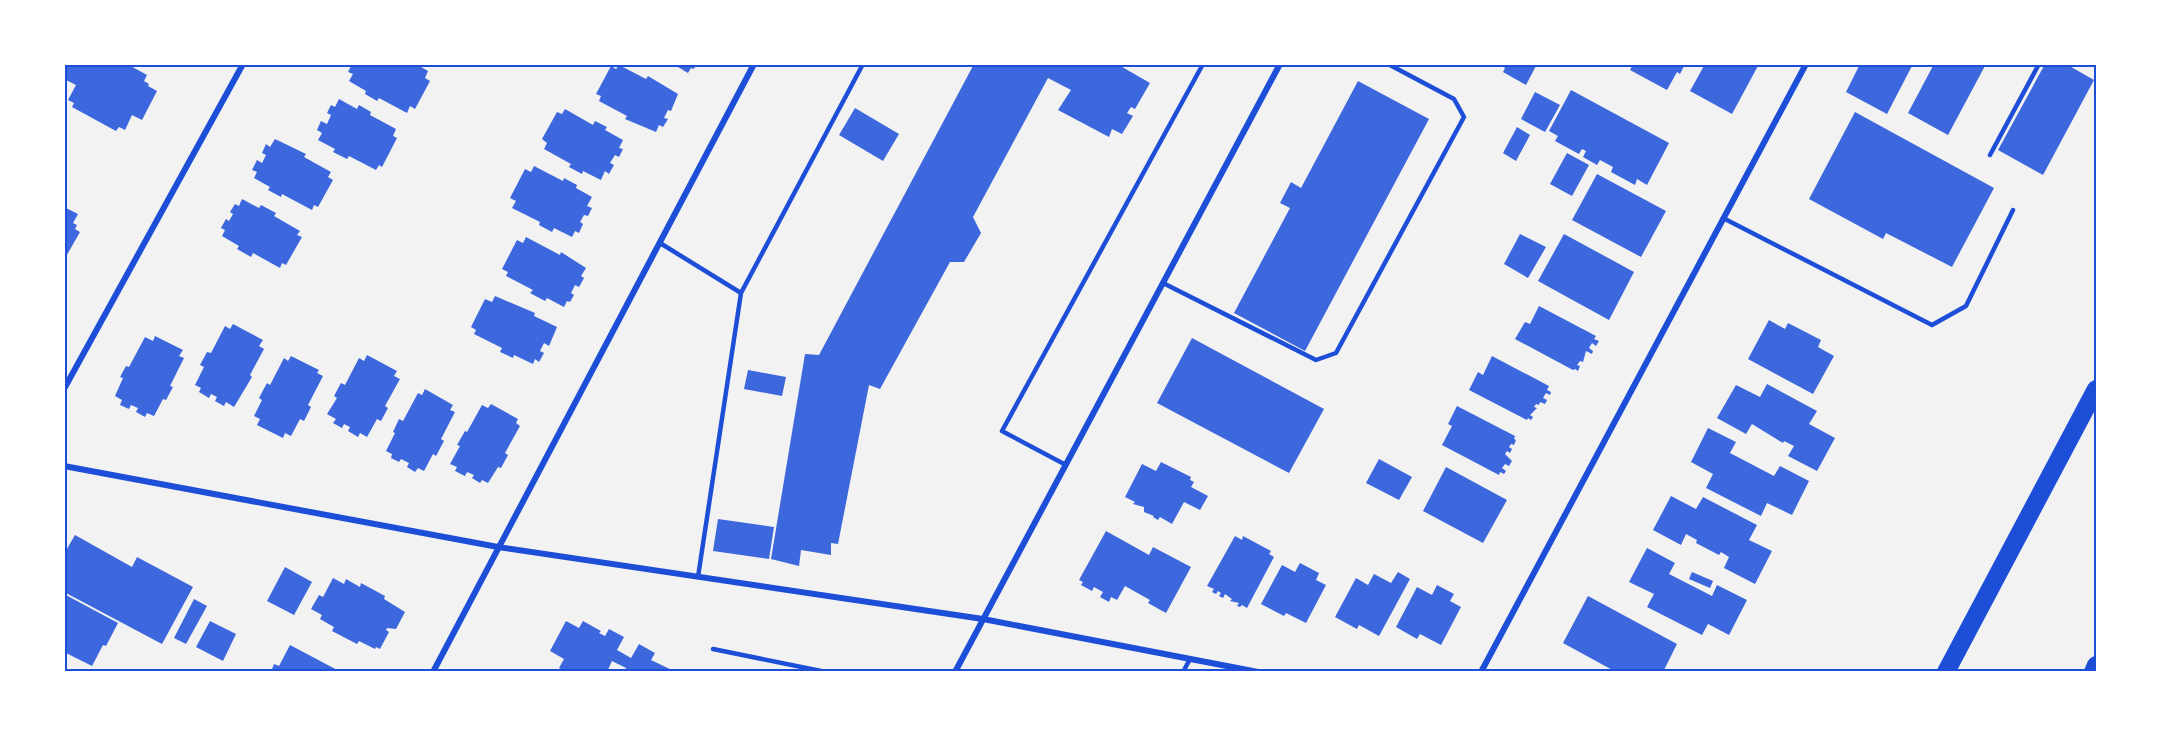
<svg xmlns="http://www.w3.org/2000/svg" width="2161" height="736" font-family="'Roboto Serif',serif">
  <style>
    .building { fill: #3d67dc }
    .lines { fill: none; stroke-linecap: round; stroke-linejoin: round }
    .service { stroke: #1d4ed8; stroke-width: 4.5 }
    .minor { stroke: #1d4ed8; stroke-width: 6 }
    .motorway { stroke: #1d4ed8; stroke-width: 18 }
    .neatline { fill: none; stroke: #1d4ed8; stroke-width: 2 }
  </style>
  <rect width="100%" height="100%" fill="#f2f2f2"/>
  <path class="building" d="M64,64H127L147,75L144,81L149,84L148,86L157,91L142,120L132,115L125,130L119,127L116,131L72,107L74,103L68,100L76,85L64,79Z
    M352,64H416L428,71L425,78L430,81L415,109L410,106L407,113L379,98L377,101L365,94L366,91L349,81L353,74L348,72Z
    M673,64H696L694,69L691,68L688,73Z
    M974,64H1117L1150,83L1135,109L1131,107L1127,113L1133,116L1122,134L1112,129L1109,137L1058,110L1071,90L1048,78L973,217L981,233L964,262H950L880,389L869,385L838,544L831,543V555L801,550L799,566L771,559L805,354L819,355Z
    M1500,64H1537L1526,85L1503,72L1505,68Z
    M1633,64H1685L1680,74L1677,72L1667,90L1630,70Z
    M1705,64H1759L1732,114L1690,91Z
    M1860,64H1913L1887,114L1846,92Z
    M1934,64H1986L1948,135L1908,113Z
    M2045,64H2066L2094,80L2043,175L1998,150Z
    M619,65L646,79L648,76L678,94L671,111L668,110L664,118L668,119L663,127L659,125L656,132L625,119L627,116L599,101L601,96L596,94L611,66L616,69Z
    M1358,81L1429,119L1305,351L1234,313L1290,208L1280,203L1291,182L1301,188Z
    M1571,90L1669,143L1647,185L1637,179L1635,185L1611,172L1613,167L1600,160L1597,165L1583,157L1586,151L1582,149L1579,154L1555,141L1558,136L1549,131Z
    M1535,92L1560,105L1545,132L1521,119Z
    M339,99L357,109L359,105L371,112L370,115L396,129L393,136L397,138L382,167L379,165L376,170L349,156L347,159L333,152L335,149L318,140L322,133L317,130L321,121L327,124L331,115L327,113L331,105L335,107Z
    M855,108L899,134L883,161L839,135Z
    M565,109L593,125L595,121L607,127L605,130L623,140L619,148L623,149L619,157L615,155L610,163L614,165L609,174L605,171L601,180L583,171L582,174L569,167L571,164L544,149L547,143L542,139L557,112L562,114Z
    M1855,112L1994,188L1952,267L1886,233L1883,239L1809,199Z
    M1517,127L1530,135L1516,161L1503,153Z
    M275,139L306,154L304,157L331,172L328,177L333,180L318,207L314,205L312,210L282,194L281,197L268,190L270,187L254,178L257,172L252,170L257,160L262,163L266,155L262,153L266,144L270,147Z
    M1567,153L1589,165L1572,196L1550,184Z
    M534,166L563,181L564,178L577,185L576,188L592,197L587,206L592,208L588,216L584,215L580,222L583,224L579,233L575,231L572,237L554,228L552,232L539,225L540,222L512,208L516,201L510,198L525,169L531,172Z
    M1597,174L1666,211L1641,257L1572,220Z
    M242,199L259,208L261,205L276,213L274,216L300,231L297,235L302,237L286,265L282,263L280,268L253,253L251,257L237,249L239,246L222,236L225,230L221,228L226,219L229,221L233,214L230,212L235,204L239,206Z
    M64,207L78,214L73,223L77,225L75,229L80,232L64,260Z
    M1520,234L1546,247L1528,278L1504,264Z
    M1564,234L1634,272L1609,320L1538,281Z
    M526,237L560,255L561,252L586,268L581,276L584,278L579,287L575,285L571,293L574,295L570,302L567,301L564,307L547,298L545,301L530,293L533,290L506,276L508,272L502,269L517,240L523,243Z
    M495,296L535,313L534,316L557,327L549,346L544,343L540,351L544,353L539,362L535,359L533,364L514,355L513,358L500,352L502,348L474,334L476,330L471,327L485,299L492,302Z
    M1539,306L1596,336L1594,339L1599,341L1596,346L1592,343L1589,348L1593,351L1592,354L1586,351L1583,362L1580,361L1577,365L1580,366L1578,371L1575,369L1573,370L1515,339L1525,322L1530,324Z
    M1769,320L1785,329L1788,323L1821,340L1818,347L1834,356L1813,394L1748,359Z
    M233,324L263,340L259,346L264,349L250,375L252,377L234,407L226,402L224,406L215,401L217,397L211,394L209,398L199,392L201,388L195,385L204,367L200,365L207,352L211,353L225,326L230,329Z
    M155,336L183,350L179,356L184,358L170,386L173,387L166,400L163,399L154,416L147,413L145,417L136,412L138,408L131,405L129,409L120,405L122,400L115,396L123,378L120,377L126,366L129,367L145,337L153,341Z
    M1192,338L1324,409L1289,473L1157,403Z
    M367,355L397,371L394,376L400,379L385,406L388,408L381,421L377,419L367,437L360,433L358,437L348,431L350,427L344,424L342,428L333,423L336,419L327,414L337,398L334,396L341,383L345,385L359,358L364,361Z
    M291,356L319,370L317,373L323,376L308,405L311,407L304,421L300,419L291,436L285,433L283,438L257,425L260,419L254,416L262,400L259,398L267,383L270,385L284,358L288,361Z
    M1492,356L1549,386L1547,390L1551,392L1550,395L1546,393L1543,398L1547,400L1545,404L1540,402L1539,405L1536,404L1534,407L1537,408L1530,415L1533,417L1531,420L1528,418L1527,420L1469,390L1478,372L1483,375Z
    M748,370L786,377L782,396L744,389Z
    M1767,384L1817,411L1809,424L1835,438L1817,471L1788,456L1794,446L1784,441L1783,443L1752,424L1746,434L1717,418L1736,385L1760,397Z
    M425,389L453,405L450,410L455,412L441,439L444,441L436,456L433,454L424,471L418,468L415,472L407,467L409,463L401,459L399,462L391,458L392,454L386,451L395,433L393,432L399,419L403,421L418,393L422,395Z
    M491,404L518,419L516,423L520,426L505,453L508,455L501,468L498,467L488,483L482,480L480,483L472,478L474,475L467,472L465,476L455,471L457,467L450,464L460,446L457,445L465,431L467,432L482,405L488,408Z
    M1457,406L1515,436L1514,439L1516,440L1514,445L1511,444L1509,447L1512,449L1510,453L1507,451L1505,454L1512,461L1509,466L1505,464L1502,468L1506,471L1504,474L1500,472L1499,475L1442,445L1452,426L1448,424Z
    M1708,428L1736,442L1730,453L1774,476L1780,466L1809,481L1792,515L1767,503L1761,516L1706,488L1713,474L1691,462Z
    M1379,459L1412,477L1399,500L1366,483Z
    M1161,462L1191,477L1190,480L1194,482L1191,487L1208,496L1200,510L1184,502L1172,524L1160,517L1158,520L1153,517L1154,516L1144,512V507L1133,504L1135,502L1125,497L1142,464L1156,471Z
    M1446,467L1507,500L1483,543L1423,511Z
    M1671,496L1696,509L1703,497L1757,525L1749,540L1772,551L1755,584L1724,568L1729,557L1721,552L1719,555L1696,543L1697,540L1686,534L1681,545L1653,530Z
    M718,519L774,527L769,559L713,551Z
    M1106,531L1149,555L1153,547L1191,567L1166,613L1148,603L1150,600L1125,586L1117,600L1111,597L1109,602L1100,597L1103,592L1094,587L1092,591L1081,585L1083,582L1079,580Z
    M75,535L132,567L137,557L193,587L162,644L64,592V554Z
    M1235,536L1242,540L1243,536L1271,551L1269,554L1274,557L1247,608L1242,605L1240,607L1237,606L1239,603L1230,601L1232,599L1225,594L1223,598L1219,596L1221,593L1218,591L1216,594L1212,592L1214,589L1207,586Z
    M1647,548L1675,563L1669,574L1712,596L1717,585L1747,600L1729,635L1708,624L1702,635L1647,607L1654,594L1629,582Z
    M1300,563L1319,573L1316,580L1326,585L1306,623L1286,613L1284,616L1261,604L1282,565L1295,572Z
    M285,567L312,582L294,615L267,601Z
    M1398,572L1410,579L1379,636L1359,625L1357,629L1335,617L1356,578L1368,585L1374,574L1391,583Z
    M1692,572L1713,581L1710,588L1689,579Z
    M333,578L344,584L346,579L360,587L361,583L385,596L384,599L405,612L396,629L387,628L386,630L389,632L380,649L376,647L375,649L359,641L357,644L332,631L334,627L320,619L322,615L311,609L319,595L323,597Z
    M1437,585L1454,594L1450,601L1461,607L1441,645L1420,634L1417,639L1396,627L1417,587L1432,595Z
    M64,594L118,623L106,646L103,645L92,666L64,652Z
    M1588,596L1677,644L1663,672H1616L1563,643Z
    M194,599L207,606L186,644L174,638Z
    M210,621L236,634L223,661L196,647Z
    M566,621L579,628L583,621L601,631L599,633L605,636L609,629L624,637L617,650L631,658L639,644L655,653L651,660L676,672H624L626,668L612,661L607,672H566L559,668L564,659L550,651Z
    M290,645L341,672H271L274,664L279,666Z"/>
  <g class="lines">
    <path class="service" d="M1990,155L2039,64
      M1723,218L1932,325L1966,306L2013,210
      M660,243L741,293
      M1163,283L1316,360L1336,353L1464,117L1454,99L1388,64
      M1066,465L1002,431L1203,64
      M698,577L741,293L863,64
      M713,649L826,672
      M1183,672L1190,659"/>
    <path class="minor" d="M64,389L243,64
      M64,466L498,547L983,619L1258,672
      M433,672L754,64
      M955,672L1280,64
      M1481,672L1806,64"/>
    <path class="motorway" d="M1946,672L2096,389
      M2093,672L2096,665"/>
  </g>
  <rect width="2161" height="736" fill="none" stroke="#ffffff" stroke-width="132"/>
  <rect x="66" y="66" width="2029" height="604" class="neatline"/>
</svg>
